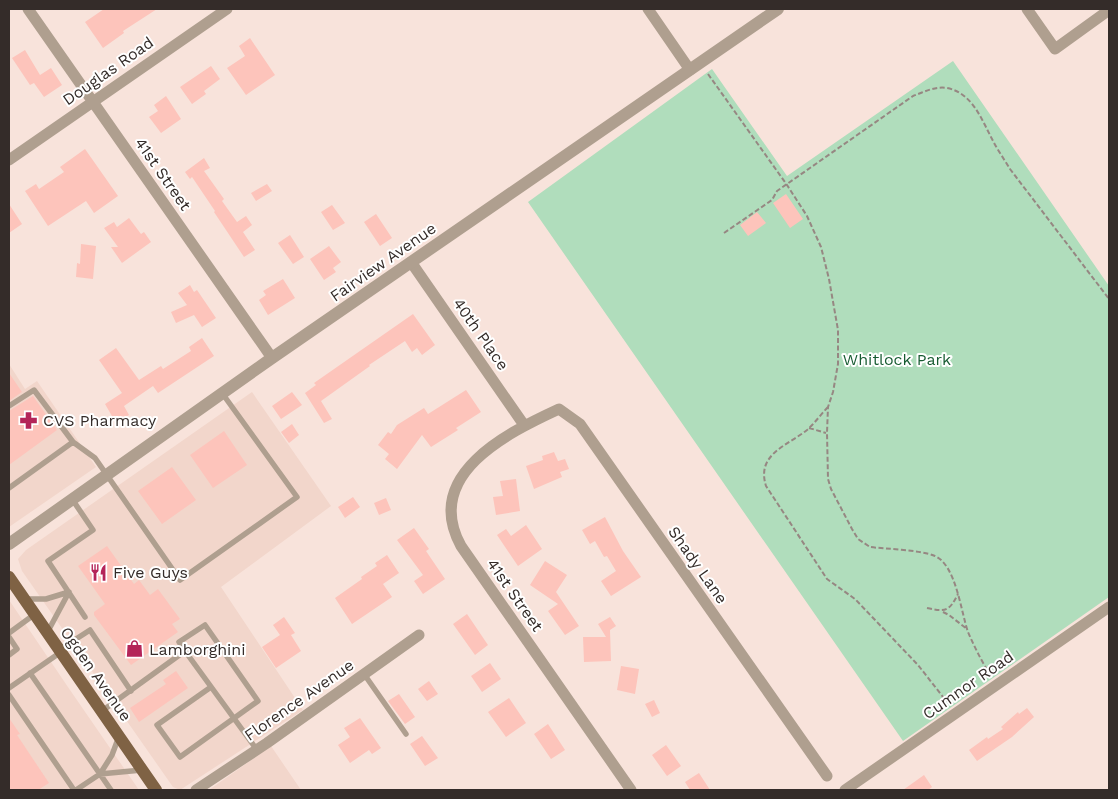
<svg xmlns="http://www.w3.org/2000/svg" width="1118" height="799" font-family="'Work Sans',sans-serif">
  <style>
    .built { fill: #f2d6cb }
    .green { fill: #b0ddbc }
    .building { fill: #fdc4bb }
    .lines { fill: none; stroke-linecap: round; stroke-linejoin: round }
    .path { stroke: #968782; stroke-width: 2; stroke-dasharray: 5 2.5; stroke-linecap: butt }
    .service { stroke: #af9f8f; stroke-width: 5.5 }
    .minor { stroke: #af9f8f; stroke-width: 11 }
    .tertiary { stroke: #af9f8f; stroke-width: 12 }
    .primary { stroke: #7f6244; stroke-width: 12 }
    .labels { text-anchor: middle; dominant-baseline: central; stroke-width: 4; stroke-linejoin: round; paint-order: stroke }
    .street-label { font-size: 16px; fill: #342c29; stroke: #fff }
    .park-label { font-size: 16px; fill: #175c32; stroke: #fff }
    .poi-label { font-size: 16px; fill: #342c29; stroke: #fff; text-anchor: start }
  </style>
  <rect width="100%" height="100%" fill="#f8e3db"/>
  <path class="built" d="M9,364L25,389L37,381L96,467L9,527Z
    M252,392L331,506L221,587L303,710L180,790L173,787L22,571L18,559L26,550Z
    M9,600L70,690L139,790H9Z
    M271,746L301,790H209Z"/>
  <path class="green" d="M953,61L1109,286V597L903,741L528,202L712,69L787,176Z"/>
  <path class="building" d="M104,9H157L123,31L124,33L103,48L85,22Z
    M250,38L275,75L246,95L227,68L245,56L239,46Z
    M25,50L40,75L51,68L62,85L44,97L34,83L30,85L12,58Z
    M211,66L220,79L204,91L206,94L192,104L180,87Z
    M166,96L181,119L161,133L149,117L158,111L154,105Z
    M85,149L118,196L94,213L86,201L48,226L25,191L36,184L39,189L64,172L60,167Z
    M204,158L210,168L204,171L224,199L222,201L237,222L246,216L252,225L243,232L255,250L244,257L214,212L215,211L192,177L190,179L185,172Z
    M267,184L272,191L256,201L251,193Z
    M786,194L803,219L790,228L773,203Z
    M9,204L22,224L9,233Z
    M332,205L345,223L333,230L321,212Z
    M757,212L766,223L748,236L740,225Z
    M376,214L392,238L380,246L364,222Z
    M129,218L141,234L144,232L151,242L122,263L111,247H118L104,228L114,222L117,227Z
    M290,235L304,257L293,264L278,243Z
    M81,244L96,246L93,279L76,277L77,263L80,264Z
    M329,246L341,262L333,268L336,272L324,280L310,259Z
    M283,279L295,298L268,315L259,300L266,295L263,291Z
    M190,285L194,292L197,290L216,318L202,327L194,315L176,323L171,312L187,305L178,293Z
    M413,314L435,345L422,355L417,348L412,352L405,341L369,365L370,366L321,401L332,419L324,423L305,393L316,385L314,383Z
    M202,338L214,356L158,393L153,386L124,406L129,415L116,423L105,404L122,393L99,360L116,348L139,380L161,366L163,369L191,351L189,347Z
    M9,373L22,392L9,401Z
    M466,390L481,412L456,428L458,430L431,447L422,435L397,469L385,459L389,454L378,445L388,432L391,434L397,425L424,408L428,414Z
    M292,392L302,405L281,419L272,406Z
    M33,396L57,430L9,465V411Z
    M292,424L299,435L289,443L281,432Z
    M224,431L247,465L213,488L190,455Z
    M554,452L558,461L565,459L569,469L560,472L562,477L534,489L526,466L543,460L542,456Z
    M172,467L196,500L162,524L138,491Z
    M516,479L520,511L496,515L493,497L503,496L500,481Z
    M353,497L360,507L345,518L338,507Z
    M386,498L391,510L379,515L374,503Z
    M605,517L623,551L641,577L611,596L601,581L616,571L607,556L604,557L595,541L590,544L582,530Z
    M526,525L542,549L518,566L497,535L506,529L511,536Z
    M414,528L429,549L426,551L445,579L423,594L414,581L423,575L397,540Z
    M107,546L134,584L139,580L150,595L158,589L180,619L172,624L178,632L131,665L94,615V612L105,604L78,566Z
    M387,555L399,573L383,584L392,597L352,624L335,598L362,579L361,577L377,566L375,563Z
    M545,561L567,575L556,592L579,626L565,635L548,611L558,604L530,585Z
    M467,614L488,645L475,655L453,624Z
    M284,617L295,633L291,635L301,651L276,668L262,647L280,635L273,625Z
    M610,617L616,626L610,630L611,661L584,662L583,637H606L598,624Z
    M490,663L501,679L482,692L471,676Z
    M621,666L639,669L635,694L617,690Z
    M176,671L188,688L139,722L130,708L166,684L163,680Z
    M429,681L438,694L427,701L418,689Z
    M399,694L415,717L405,724L388,701Z
    M509,698L526,723L506,737L488,712Z
    M654,700L660,713L652,717L645,704Z
    M1027,708L1034,717L1012,737L977,761L969,750L987,737L988,739L1003,729L1001,727L1018,712L1019,714Z
    M9,718L20,734L17,735L49,783L38,790H9Z
    M360,718L381,748L372,754L369,750L350,763L338,745L350,737L344,728Z
    M548,724L565,750L551,759L534,734Z
    M422,736L438,758L425,766L410,744Z
    M666,745L681,766L667,776L652,755Z
    M699,773L710,790H690L685,782Z
    M924,775L932,787L928,790H903Z"/>
  <g class="lines">
    <path class="path" d="M708,74L787,185L807,216L821,247L829,279L838,330V364L833,392L828,407L827,433L828,479L831,489L852,529L858,539L870,547C886,549 922,550 935,556C956,565 961,612 968,632C974,646 981,660 989,673
      M724,233L772,200L777,191L913,96C924,92 935,86 947,88C972,93 981,118 992,139C997,149 1004,159 1010,169L1109,299
      M828,407C821,414 815,423 807,430C787,446 756,454 766,486L827,579L855,599L918,665L947,702
      M809,428L826,433
      M927,608C945,612 949,612 958,594
      M943,612L949,615L967,629"/>
    <path class="service" d="M9,406L34,390L73,442L95,458L180,580L297,497L222,393
      M9,488L73,442
      M72,499L93,530L48,561L85,617
      M25,599H46L69,592
      M9,633L35,614
      M47,633L69,592
      M9,637L17,649L9,655
      M59,650L90,630L131,691
      M185,651L179,642L205,625L258,701L180,757L157,725L211,687
      M30,673L111,790
      M364,674L406,734
      M9,688L61,652
      M9,695L74,790
      M102,711L185,651L257,750
      M100,774L142,770
      M76,790L100,774L112,755L118,739"/>
    <path class="minor" d="M28,9L272,358
      M648,9L690,70
      M1027,9L1055,49L1109,10
      M9,160L227,9
      M411,262L524,425
      M196,790L267,743L419,635
      M631,790L461,546C422,475 507,433 559,409L580,424L827,776
      M845,790L1109,607"/>
    <path class="tertiary" d="M9,544L272,358L778,9"/>
    <path class="primary" d="M9,577L156,790"/>
  </g>
  <defs>
    <symbol id="pharmacy-bare" viewBox="-9 -9 18 18"><path d="M-2-6h4v4h4v4h-4v4h-4v-4h-4v-4h4Z" fill="#b42559" stroke="#fff" stroke-width="2.5" paint-order="stroke"/></symbol>
    <symbol id="restaurant-bare" viewBox="-9 -9 18 18"><path d="M-5-6h1v4h1v-4h1v4h1v-4h1v5L-1.5 .5V6h-2V.5L-5-1ZM5-6V6H3V1.5H1.5Q1.5-4 5-6Z" fill="#b42559" stroke="#fff" stroke-width="2.5" paint-order="stroke"/></symbol>
    <symbol id="shop-bare" viewBox="-9 -9 18 18"><path d="M-5-2.5h2.3a2.7 3.5 0 0 1 5.4 0H5L5.5 6h-11ZM-1.5-2.5h3a1.5 2.3 0 0 0-3 0Z" fill="#b42559" stroke="#fff" stroke-width="2.5" paint-order="stroke"/></symbol>
  </defs>
  <g fill-rule="evenodd">
    <use href="#pharmacy-bare" x="16" y="408" width="25" height="25"/>
    <use href="#restaurant-bare" x="86" y="560" width="25" height="25"/>
    <use href="#shop-bare" x="122" y="636" width="25" height="25"/>
  </g>
  <g class="labels">
    <g class="street-label">
      <text transform="translate(108 71) rotate(-35)">Douglas Road</text>
      <text transform="translate(163 174) rotate(55)">41st Street</text>
      <text transform="translate(383 262) rotate(-35)">Fairview Avenue</text>
      <text transform="translate(481 334) rotate(55)">40th Place</text>
      <text transform="translate(698 565) rotate(55)">Shady Lane</text>
      <text transform="translate(515 595) rotate(55)">41st Street</text>
      <text transform="translate(96 674) rotate(55)">Ogden Avenue</text>
      <text transform="translate(968 685) rotate(-35)">Cumnor Road</text>
      <text transform="translate(299 700) rotate(-35)">Florence Avenue</text>
    </g>
    <g class="park-label">
      <text x="897" y="359">Whitlock Park</text>
    </g>
    <g class="poi-label">
      <text x="43" y="420">CVS Pharmacy</text>
      <text x="113" y="572">Five Guys</text>
      <text x="149" y="649">Lamborghini</text>
    </g>
  </g>
  <rect width="1118" height="799" fill="none" stroke="#342c29" stroke-width="20"/>
</svg>
